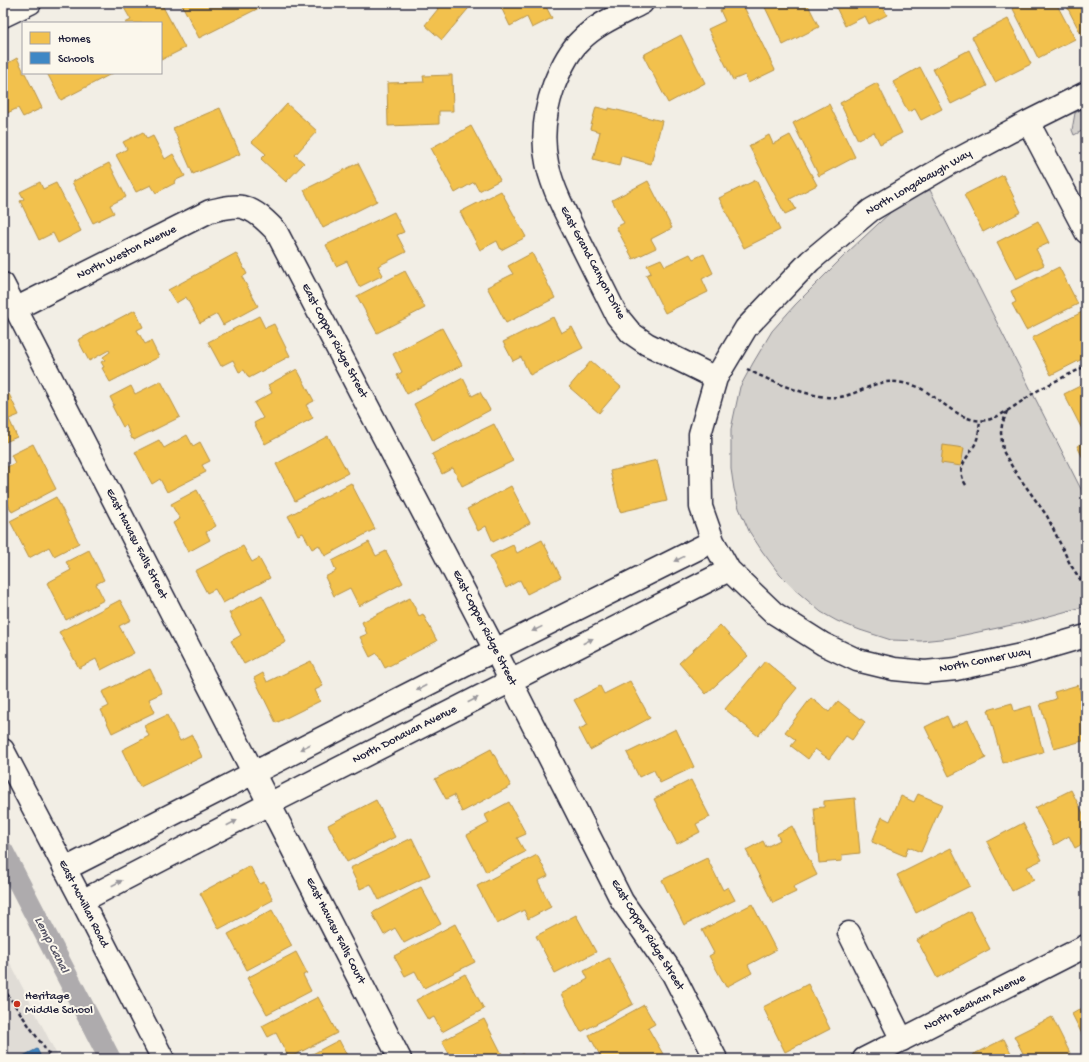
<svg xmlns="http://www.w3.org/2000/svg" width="1089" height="1062" font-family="'Gochi Hand',sans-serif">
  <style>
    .built { fill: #e0dcd6 }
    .green { fill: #d4d1cc; stroke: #7b7a84 }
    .homes { fill: #f2c14e; stroke: #b49148 }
    .schools { fill: #3f88c5; stroke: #36699c }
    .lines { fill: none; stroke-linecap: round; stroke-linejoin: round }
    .canal { stroke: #aeabad; stroke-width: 22 }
    .minor-casing { stroke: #22223b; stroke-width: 25 }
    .secondary-casing { stroke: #22223b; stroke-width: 25 }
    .path { stroke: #22223b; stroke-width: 2.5; stroke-dasharray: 4 3; stroke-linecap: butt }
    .minor { stroke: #fbf7ec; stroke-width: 22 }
    .secondary { stroke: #fbf7ec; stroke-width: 22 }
    .oneway { fill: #99979c }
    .poi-dot { fill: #c8321e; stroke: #fbf7ec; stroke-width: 1.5 }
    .labels { text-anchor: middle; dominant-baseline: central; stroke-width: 4; stroke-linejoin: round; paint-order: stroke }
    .street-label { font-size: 12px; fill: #22223b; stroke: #fbf7ec }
    .poi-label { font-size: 12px; fill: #22223b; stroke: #fbf7ec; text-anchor: start }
    .water-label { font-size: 13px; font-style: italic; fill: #535263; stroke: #fbf7ec }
  </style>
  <rect width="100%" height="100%" fill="#f2eee5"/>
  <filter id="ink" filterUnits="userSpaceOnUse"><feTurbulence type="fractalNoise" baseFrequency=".025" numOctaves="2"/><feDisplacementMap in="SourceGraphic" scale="8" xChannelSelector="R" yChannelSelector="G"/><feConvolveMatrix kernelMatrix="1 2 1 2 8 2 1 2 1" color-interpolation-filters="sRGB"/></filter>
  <g filter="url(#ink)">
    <path class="built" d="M3,949L59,1059H3Z"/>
    <path class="green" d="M1086,107V129L1074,135L1072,130L1075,113Z
      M930,190L1086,499V606L1031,621L950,638L921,641L891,640L860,630L837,621L821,612L793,588L780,575L762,551L749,531L739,508L734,489L731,469V429L740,387L753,363L772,331L795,305L848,252L893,210L906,200Z"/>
    <path class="homes" d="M129,3H161L185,48L161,60V23H125L131,20L123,6Z
      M181,3H264L265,5L199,38Z
      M431,3H473L442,40L425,25L438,9Z
      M499,3H544L552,18L532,28L527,17L510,26Z
      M734,3H742L775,70L748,83L745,75L733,80L708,29L725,21L720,10Z
      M763,3H807L819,27L783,45Z
      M834,3H881L887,15L869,24L865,16L845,26Z
      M1010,3H1056L1075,39L1038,58Z
      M1065,3H1086V36L1083,38Z
      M1008,19L1031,64L995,82L972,37Z
      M681,35L705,83L668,103L643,55Z
      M969,50L987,86L951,104L933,69Z
      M17,58L23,70V73H25L42,108L23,117L18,108L3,115V66Z
      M920,67L942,109L921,120L915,109L908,112L893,82Z
      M47,73H113L61,100Z
      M452,75L453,111H439V124L388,126L387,83L424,82L423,76Z
      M877,83L902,133L880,144L874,132L858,140L840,103Z
      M287,104L317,131L295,155L304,163L286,182L261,159L266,154L252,142Z
      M829,104L855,157L819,176L793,123Z
      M596,107L609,110V108L662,121L651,164L621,156L619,166L593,159L600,132L590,129Z
      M220,108L240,154L193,174L173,128Z
      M471,126L500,180L479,191L474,182L455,193L431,148Z
      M143,132L147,139L153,136L165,159L173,154L185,176L174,181L175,183L156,193L151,185L136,192L116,155L127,149L123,142Z
      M769,135L773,144L790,135L817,185L790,199L796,209L785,214L749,146Z
      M109,163L126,197L110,205L114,213L93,223L72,182Z
      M358,163L377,201L323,228L304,190Z
      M1003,175L1021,212L983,232L964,195Z
      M756,180L780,230L744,248L719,198Z
      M648,181L672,228L651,239L656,248L633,259L616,227L624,223L612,200Z
      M40,182L43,189L56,183L81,231L58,243L53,233L39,240L20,201L24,199L20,192Z
      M501,191L526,237L501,250L497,241L480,250L460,212Z
      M394,212L404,232L397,235L406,252L378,266L383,275L359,287L347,261L336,266L326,245Z
      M1038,221L1049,243L1036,249L1044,265L1016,279L997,242Z
      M236,253L247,274L242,277L258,306L223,325L217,314L200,323L186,297L176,303L168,290Z
      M532,253L555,298L506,323L487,287L513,274L508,266Z
      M690,254L693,259L704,254L713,273L702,279L708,292L665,313L646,275L651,273L647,265L661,259L665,266Z
      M1059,267L1078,304L1026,330L1012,304L1016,302L1011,291Z
      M405,271L425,308L377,333L357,296Z
      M135,310L143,327L137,330L145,344L151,341L159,357L110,382L102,368L104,367L101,362L105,360L103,357L110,352L109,350L89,361L78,340Z
      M1084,311L1086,315V357L1051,375L1032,338Z
      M259,316L265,328L274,324L290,356L249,378L244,370L239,372L233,360L221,366L208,342Z
      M553,317L561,333L572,327L583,348L530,375L521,357L513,361L503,342Z
      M442,328L462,365L407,394L397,375L402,372L393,354Z
      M591,361L621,387L599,413L569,387Z
      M297,369L314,401L306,405L313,418L265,444L254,423L263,418L254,403L272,393L268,385Z
      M463,378L472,396L480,392L490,410L433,441L414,404Z
      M161,381L180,417L134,440L133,438L132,439L126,425L123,427L112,406L114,405L110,397L131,386L135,394Z
      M1086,383V429L1083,431L1064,394Z
      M9,394L19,415L9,419L17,437L3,443V397Z
      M494,424L513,461L462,486L453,468L442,474L432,454Z
      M187,435L193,446L200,442L210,461L202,465L206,472L167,492L160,479L152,484L135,452L159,440L164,448Z
      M328,436L348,473L295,501L276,464Z
      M1086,441V464L1077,446Z
      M33,444L56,489L12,512L3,495V469L15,463L11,455Z
      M943,445L964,448L961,466L941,463Z
      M657,460L667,501L620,512L610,471Z
      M351,483L375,529L325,556L319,545L312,549L303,533L298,535L288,516Z
      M511,486L530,523L493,542L486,526L478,531L467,509Z
      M197,490L216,526L206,532L210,540L188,552L173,523L180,519L171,504Z
      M56,497L79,543L54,556L49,547L29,558L10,521Z
      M542,540L561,577L527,594L520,580L506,588L490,556L513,545L517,553Z
      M369,542L376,556L386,551L403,583L359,606L350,588L334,596L325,577L336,571L332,561Z
      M243,546L252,562L259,558L270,578L223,603L215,589L207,593L195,571Z
      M89,550L104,580L96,584L104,600L66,620L47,583L71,570L66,562Z
      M262,595L286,642L244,664L231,641L241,635L229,613Z
      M410,598L419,616L423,614L437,641L385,668L377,653L370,657L360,637L367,634L362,622Z
      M120,600L131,620L119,626L134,653L101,670L96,659L79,668L59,632Z
      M720,625L748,656L706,694L679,663Z
      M311,661L323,686L315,690L320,701L276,723L254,678L263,673L267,682Z
      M765,661L797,688L758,736L725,709Z
      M150,669L162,693L149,699L155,712L112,733L101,710L109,706L102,692Z
      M630,681L650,718L590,750L579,729L588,725L574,700L600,686L604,694Z
      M1078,685L1086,711V740L1054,749L1040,704L1056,699L1054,692Z
      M811,698L829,712L838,701L865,722L852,740L846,736L829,759L815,749L808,759L791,746L796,740L785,732Z
      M1012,703L1014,711L1031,706L1043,752L1003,763L988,710Z
      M167,715L180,741L192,735L202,757L140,787L122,750L149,736L144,726Z
      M947,716L952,727L968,720L986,758L949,776L925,727Z
      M676,729L694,767L660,783L654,770L639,777L627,753Z
      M491,749L511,786L462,812L454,795L446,799L435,779Z
      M691,780L710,817L696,824L700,832L677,844L654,799Z
      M1071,790L1086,819V842L1075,848L1069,836L1054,845L1035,808Z
      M918,794L942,804L921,852L908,847L905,856L872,842L882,817L890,821L901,796L914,802Z
      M855,798L860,853L842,855V861L819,863L814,808L824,807V801Z
      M376,800L395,837L347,862L328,825Z
      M509,802L526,834L517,838L525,852L486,872L467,835L489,823L485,815Z
      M1023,823L1042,860L1027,867L1034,880L1012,891L987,842Z
      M792,826L817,875L793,887L796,892L773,903L746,850L763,841L766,847L780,840L777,834Z
      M412,838L430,875L379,900L371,884L360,889L350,868Z
      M951,848L970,886L916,913L897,875Z
      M537,855L548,876L538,881L551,907L528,919L524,910L497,924L477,886Z
      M707,858L723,890L728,887L735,900L684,925L662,880Z
      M250,866L260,884L264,882L273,900L219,929L200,893Z
      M421,887L441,924L404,943L395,928L384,935L372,913Z
      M752,904L776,950L748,965L752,973L726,987L709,956L714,953L702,930Z
      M272,910L292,946L247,970L228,934Z
      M970,911L990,949L937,978L917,940Z
      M576,915L596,952L555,973L536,936Z
      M455,924L475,962L424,988L415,971L405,976L394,956Z
      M296,952L307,973L303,975L311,991L267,1014L247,978Z
      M609,958L633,1004L581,1032L561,994L588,979L584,971Z
      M465,974L484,1009L442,1032L434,1017L428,1020L416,1000Z
      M808,984L830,1029L785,1052L763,1007Z
      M318,997L337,1033L289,1058L276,1033L268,1037L262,1026Z
      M644,1005L655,1024L648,1028L663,1054L654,1059H636L635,1058L602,1059L589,1035Z
      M1086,1006V1039L1085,1040L1072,1014Z
      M1052,1017L1073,1059H1026L1014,1036Z
      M484,1019L503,1056L497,1059H452L442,1041Z
      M1004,1039L1014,1059H974L972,1055Z
      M339,1040L349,1059H303Z
      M523,1054L525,1059H513Z"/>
    <path class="schools" d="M37,1049L42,1059H17Z"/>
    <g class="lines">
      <path class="canal" d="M3,852L110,1059"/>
      <defs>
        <path id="minor" d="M642,3C621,14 596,24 580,41C568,52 560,70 554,85C532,147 550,183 578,238C591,264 604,290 617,316L631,333L647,344L716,378
          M3,16L30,3
          M1086,93L1028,122L951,163L871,210L810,261L746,328L716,378L700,434L701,507L713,541L729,570L774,613L823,644L857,660L894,669L925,672L956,669L1021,655L1086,636
          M1028,122L1086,232
          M3,284L400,1059
          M15,309L210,211C220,209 233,205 242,207C256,210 267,222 276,231L495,650L622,901L673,974L716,1059
          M65,869L495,650L713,541
          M82,901L269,804L729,570
          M849,933L902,1040
          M864,1059L1086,946"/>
        <path id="secondary" d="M3,750L82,901L163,1059"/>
      </defs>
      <use href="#minor" class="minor-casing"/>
      <use href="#secondary" class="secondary-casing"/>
      <path class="path" d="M747,369C769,381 820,403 845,396C867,390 878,378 903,383C908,384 913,385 918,387C939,397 962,425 987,420C1002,417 1024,399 1037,391C1053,382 1070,374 1086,366
        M1007,411L1002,425L1001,433L1003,451L1014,470L1047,516L1070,564L1086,588
        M966,485C953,465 972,456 977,439C979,434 979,427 980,421
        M3,988L52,1059"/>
      <use href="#minor" class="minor"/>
      <use href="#secondary" class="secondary"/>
    </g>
    <defs><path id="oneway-solid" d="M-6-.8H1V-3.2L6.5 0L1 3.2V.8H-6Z"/></defs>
    <g class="oneway">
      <use href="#oneway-solid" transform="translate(679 559) rotate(154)"/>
      <use href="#oneway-solid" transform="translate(537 629) rotate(154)"/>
      <use href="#oneway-solid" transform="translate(588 641) rotate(-27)"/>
      <use href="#oneway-solid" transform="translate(421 688) rotate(153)"/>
      <use href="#oneway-solid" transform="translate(473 700) rotate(-27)"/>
      <use href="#oneway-solid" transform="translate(305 747) rotate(153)"/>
      <use href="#oneway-solid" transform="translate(232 823) rotate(-27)"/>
      <use href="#oneway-solid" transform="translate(117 883) rotate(-27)"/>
    </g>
  </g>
  <circle class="poi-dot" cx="17" cy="1004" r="4"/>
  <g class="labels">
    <g class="street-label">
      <text transform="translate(919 183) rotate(-30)">North Longabaugh Way</text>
      <text transform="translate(127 253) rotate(-26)">North Weston Avenue</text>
      <text transform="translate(592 263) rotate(62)">East Grand Canyon Drive</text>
      <text transform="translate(334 341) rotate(62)">East Copper Ridge Street</text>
      <text transform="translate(136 544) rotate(63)">East Havasu Falls Street</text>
      <text transform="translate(484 628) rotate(63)">East Copper Ridge Street</text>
      <text transform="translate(985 661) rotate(-11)">North Conner Way</text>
      <text transform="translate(405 735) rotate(-27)">North Donavan Avenue</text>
      <text transform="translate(83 904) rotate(63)">East McMillan Road</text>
      <text transform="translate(335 931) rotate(63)">East Havasu Falls Court</text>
      <text transform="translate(647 935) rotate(58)">East Copper Ridge Street</text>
      <text transform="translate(975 1003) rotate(-27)">North Beaham Avenue</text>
    </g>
    <g class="poi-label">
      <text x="25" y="997">Heritage<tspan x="25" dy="14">Middle School</tspan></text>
    </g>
    <g class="water-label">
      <text transform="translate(51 945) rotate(63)">Lemp Canal</text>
    </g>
  </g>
  <rect width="1089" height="1062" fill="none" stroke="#fbf7ec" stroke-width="16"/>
  <rect x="8" y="8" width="1073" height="1046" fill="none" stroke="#22223b" stroke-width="1.5" filter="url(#ink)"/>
  <rect x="22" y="22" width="140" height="52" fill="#fbf7ec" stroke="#a4a2a5"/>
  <rect x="30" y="32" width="20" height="12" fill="#f2c14e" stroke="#a4a2a5"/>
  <text x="58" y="42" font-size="12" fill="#22223b">Homes</text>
  <rect x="30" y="52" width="20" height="12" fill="#3f88c5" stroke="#a4a2a5"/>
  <text x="58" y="62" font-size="12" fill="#22223b">Schools</text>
</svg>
